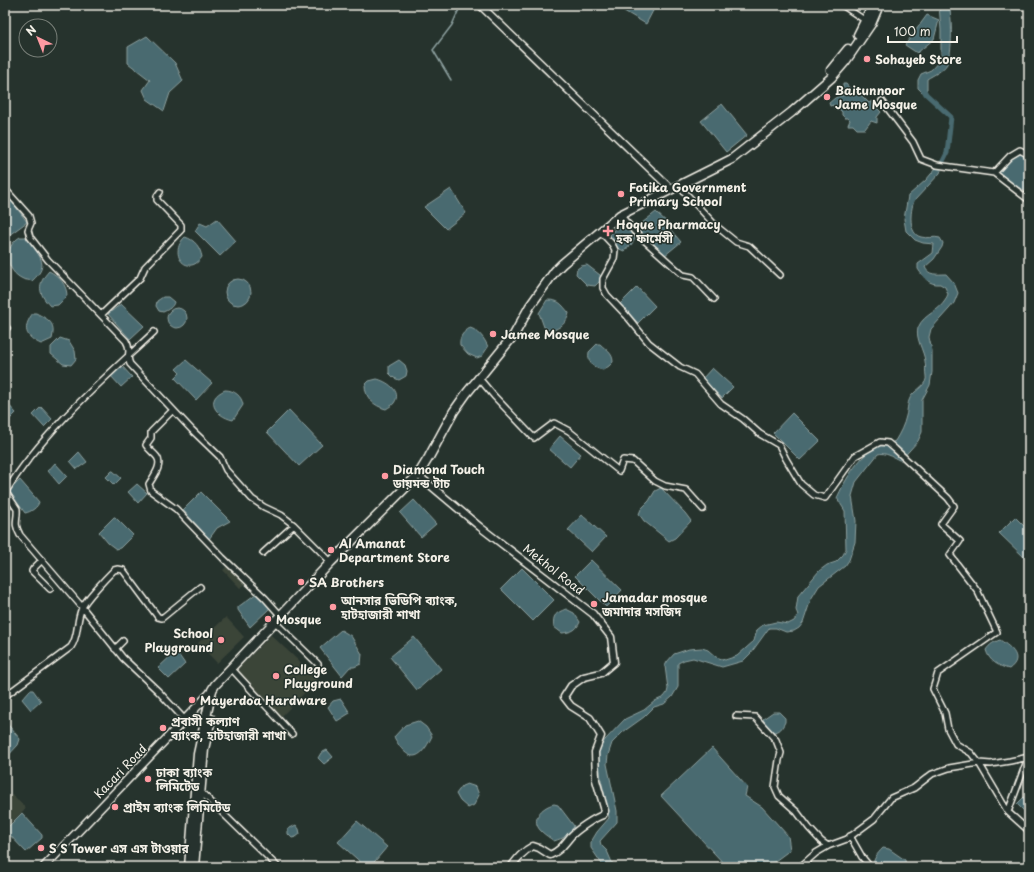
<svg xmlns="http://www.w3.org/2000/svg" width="1034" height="872" font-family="'Playpen Sans','Noto Sans Bengali',sans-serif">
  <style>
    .built { fill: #3b4439 }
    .water { fill: #496a6f; stroke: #8da09f }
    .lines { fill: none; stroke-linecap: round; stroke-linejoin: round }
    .stream { stroke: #8da09f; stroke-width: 1.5 }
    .canal { stroke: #496a6f; stroke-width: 5 }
    .minor-casing { stroke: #f4f1e8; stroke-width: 8 }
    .tertiary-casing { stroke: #f4f1e8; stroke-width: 9 }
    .secondary-casing { stroke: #f4f1e8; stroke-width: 10 }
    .trunk-casing { stroke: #f4f1e8; stroke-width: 11 }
    .minor { stroke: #26332d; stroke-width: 5 }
    .tertiary { stroke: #26332d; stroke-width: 6 }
    .secondary { stroke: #26332d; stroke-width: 7 }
    .trunk { stroke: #26332d; stroke-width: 8 }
    .poi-dot { fill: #ff9aa2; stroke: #26332d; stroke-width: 1.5 }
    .labels { text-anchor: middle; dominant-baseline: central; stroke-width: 3; stroke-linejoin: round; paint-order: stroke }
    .poi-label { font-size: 12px; font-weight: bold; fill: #f4f1e8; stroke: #26332d; text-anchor: start }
    .street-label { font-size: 12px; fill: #f4f1e8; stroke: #26332d }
  </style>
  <rect width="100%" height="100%" fill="#26332d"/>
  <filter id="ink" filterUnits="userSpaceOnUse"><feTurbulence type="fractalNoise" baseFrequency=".025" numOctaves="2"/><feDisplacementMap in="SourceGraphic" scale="8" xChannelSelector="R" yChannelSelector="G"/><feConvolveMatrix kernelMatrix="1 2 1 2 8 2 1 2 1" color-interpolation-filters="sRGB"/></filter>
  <g filter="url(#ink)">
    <path class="built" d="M228,565L246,583L240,588L223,570Z
      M226,617L244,637L217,663L198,643Z
      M271,635L318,679L281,717L235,672Z
      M12,794L26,808L5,829V801Z"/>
    <path class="water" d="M614,5H656L646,24Z
      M939,5H949C952,17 953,53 947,64C943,71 933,75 927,79V89L922,92L918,88V80L921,74L931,70L941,59V30Z
      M927,15L939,20L934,39L917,53L905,45Z
      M147,36L175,63L183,81L170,93L164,111L147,99L143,90L150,80L128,63V47Z
      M843,84H846L850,89H855L869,103L872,101L873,106L877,108L881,112L877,117V123L871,121L865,129H857L853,125H848L850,120L848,118H845L842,115V112L839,109H835L833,105L830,106L829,103C834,99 837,95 843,96Z
      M722,104L747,135L726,152L701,121Z
      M1017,154L1025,155L1029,158V191C1019,190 1003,180 999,171L1012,157Z
      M936,168L941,170L940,173L914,201C910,211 908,234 921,237C927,239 934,236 940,238L943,243L942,247L934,259L925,267C928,276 938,274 946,274L954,283L958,293L954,303L949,309L931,329L929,337L932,351V372L930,385L922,400V432L918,441L901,460H899C893,457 885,452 878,454L856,482L852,496L856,521L855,542L849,560L845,566L819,586L811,599L803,623L799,628L794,631L786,632L776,628H769L751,653L743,661L722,667L693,658L684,660L678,663V687L672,697L664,704L654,707L644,717L623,732L612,743L608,755L607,764L617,811V822L600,841L601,845L607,851L614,867H604L591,848V842L597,832L609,818L608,811L601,779L597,752L605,740L625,719L644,710L655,701L664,697L667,693L668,689L665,666L667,662L674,654L689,649L702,648L708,650L716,657L725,660L737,656L754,641L757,630L763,625L776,622L788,624L794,621L798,615L796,610L798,596L819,571L827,565L836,562L843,555L846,549L845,511L837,498C844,482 861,451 880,446C883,445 886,446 889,446L891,443L895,441C900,433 904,425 906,416C908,409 907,401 912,395C916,390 928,384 926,376C925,371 926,366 925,361C924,351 915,338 918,328C924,312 943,312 948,294L945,287L940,284C929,285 924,278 918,269V264L933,253L934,244L923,243L915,240L906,231L904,219L908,196L926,180Z
      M451,189L466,213L446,229L424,207Z
      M5,192L27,222L5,238Z
      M656,212L672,227L670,229L681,242L664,256L636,230L642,223Z
      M217,219L236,241L220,256L195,231L200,223L207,226Z
      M618,225C626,226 631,232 635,239L631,245L624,251L617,248L610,235Z
      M20,237H28C37,256 52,263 32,281C29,280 25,280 23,279C5,271 3,247 20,237Z
      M185,237C195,240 200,247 202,257C188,278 167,254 185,237Z
      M587,265L600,275L601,278L599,282L595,286L587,285L576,274L577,269L581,266Z
      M49,271C59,276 67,285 67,296L58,305L50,306C38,293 37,284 49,271Z
      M225 292a13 13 0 1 1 26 0a13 13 0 1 1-26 0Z
      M637,287L655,306L638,323L620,304Z
      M163,297H168L174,302C173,307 168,310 163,312L159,311L156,306L157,301Z
      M547,300C560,300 561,304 569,313C567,323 560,328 551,331L544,327L539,313Z
      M121,304L144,326L130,339L108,314Z
      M167 318a10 10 0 1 1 20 0a10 10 0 1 1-20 0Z
      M33,313H36C49,320 56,322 52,339L41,344C25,337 22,328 33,313Z
      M470,328C478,330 485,339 488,347L482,356L477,358L468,354L460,345C459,337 463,332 470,328Z
      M60,338L69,341L75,351L76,359L71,365L63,364L51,354V347Z
      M597,344H600C606,350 613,353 613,362L609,366L603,370C593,368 587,362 589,352Z
      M186,360L212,383L196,400L175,378L180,373L176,369Z
      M399,360L405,365L407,371L406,376L399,380L394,378L389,373V366Z
      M121,365L132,377L121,387L110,375Z
      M712,368L733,387L722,398L702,379Z
      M377,379C386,381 403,391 394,403C393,405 389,407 386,409C374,406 365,398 365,385L369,381Z
      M225,390C234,390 242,396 243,405L233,420C215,416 204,399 225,390Z
      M5,401L16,413L9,420L6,422Z
      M41,407L52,419L44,427L33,415Z
      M289,410L322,445L299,466L267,432Z
      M792,413L820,441L800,460L773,433Z
      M560,436L581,454L570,467L549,449Z
      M79,452L87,462L77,469L70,461Z
      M55,463L67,476L59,484L48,471Z
      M112,471H113L121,478L114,485L106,477Z
      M20,480L39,502C38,507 31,512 25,513L9,491Z
      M137,484L147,493L138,503L128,492Z
      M661,488L685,513L691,521L675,538L669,541L644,521L639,514L641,509L649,501L655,491Z
      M201,492L230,521L217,528L209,539L183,510Z
      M414,500L436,524L421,537L400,513Z
      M582,515L606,537L592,552L568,530Z
      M114,517H115L133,535L120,548L116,549L108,543L99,532Z
      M1015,517L1029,531V554L1025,558L999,533Z
      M591,560L622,590L606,607L575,576Z
      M522,568L554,600L533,621L501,589Z
      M257,593L270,608L250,627L238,610V607Z
      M566,609L574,613L580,622C576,631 571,632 562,633L554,627C552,615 556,613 566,609Z
      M341,630L351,636L362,654L361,664L354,667H350L342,676L320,648Z
      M414,637L441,669L417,690L390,657Z
      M1000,640C1012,648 1024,658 1009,669C998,666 989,661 986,650C990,644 994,642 1000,640Z
      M175,652L178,654L185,664L169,679L158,668Z
      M30,690H33L41,701L31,710L22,699Z
      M341,699L350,713L337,721L328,707L333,701Z
      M773,712H779L785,718V722C782,728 780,732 773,732L767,728L763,719Z
      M5,721L20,739L18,745L5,759Z
      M418,721L426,727L432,736C420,762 408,763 394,737L405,725Z
      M712,748L747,787L745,796L762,807L788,836L790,850L767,867H727L661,796Z
      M327,750L333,757L324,764L318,758L321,753Z
      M467,784L476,787L479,795L474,805L468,808L460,801L456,794L462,786Z
      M1029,792V816L1017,804Z
      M554,804L558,805L574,826C571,836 563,838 554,841C550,838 545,835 541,831C530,820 541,807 554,804Z
      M22,813L42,835V838L26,852L5,830Z
      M357,821L387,847L370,867H366L338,842Z
      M296,825L299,829L300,834L296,837L292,838L288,834V829Z
      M883,848L889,849L905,860L906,867H873C873,859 877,854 883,848Z"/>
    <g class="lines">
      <path class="stream" d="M451,80L433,50L452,25L460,7L459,5"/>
      <path class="canal" d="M921,85L926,94L951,117L947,153L939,169"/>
      <defs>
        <path id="minor" d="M842,5L866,21
          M882,101L913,142L921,159L937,165L994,173L1010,156L1020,150L1029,155
          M994,173L1029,200
          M679,186L715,225L736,242L749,246L780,275
          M5,189L29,216L31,223L28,230L30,237L48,260L126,341C133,352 125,355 130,364L192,430L220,457L226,470L252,499L264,507L281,515L294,525L331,562
          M620,215L635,232L683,275L693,277L714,299
          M600,231L612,244L615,250L614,259L603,279V288L607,295L626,315L649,343L680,367L695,374L721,404L743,419L760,434L779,445L786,459L801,484L814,495L825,498L855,456L880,442L888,443L895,449L948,498L954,506L941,524L960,541L950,555L977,590L997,632L938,673L933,689L945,713L948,729L956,744L971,753L979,763L1008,812L1029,831
          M101,315L140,278L145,267L181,230V225L157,200V196L160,192
          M5,330L7,328
          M478,377L494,396L534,438L554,423L569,431L619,471L623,460L633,461L655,481L665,486L686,490L703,509
          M173,410L151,432V438L146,445C149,450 154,453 157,457C163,465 153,477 149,484L151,491L176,509L223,558L265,598L281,616
          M5,491L17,509C18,521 13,522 20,535L82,607L123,658L158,691L185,720
          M5,493C43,431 102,381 154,332
          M263,553L294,525
          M42,560L33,569L32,571L50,589
          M275,622L318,664
          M115,649L123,641
          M231,668L292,734
          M5,696L71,647C79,636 76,620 82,608C85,600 107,577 114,570L118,569L123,570L158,617L162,618L200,587
          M736,716L755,717L776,740L781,753L779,760L775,787L779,796L797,812L809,828L821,841L828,846
          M201,792L278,867
          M1008,812L1028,758
          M850,836L862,857L870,867
          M800,867L816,853L828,846L847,839L874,819L891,798L914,788L932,774L949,768L979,763L991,764L1010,761L1029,757"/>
        <path id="tertiary" d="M480,5L671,189
          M418,475L480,527L593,614L611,637L614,662L601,673L584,677L571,686L564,697L571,706L590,718L601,736L595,752L596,780L605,811L603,815C594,818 578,829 571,836C564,844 560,851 550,855L539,848L533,846C523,851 517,859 511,867"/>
        <path id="secondary" d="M44,867L212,691"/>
        <path id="trunk" d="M858,35L873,5
          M831,70L848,49
          M189,867L198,754L212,690L215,685L331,562L418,475L429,457L454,411L466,394L514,335L530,306L555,271L562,264L620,215L732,159L792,112L832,77L845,62L871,24L879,5
          M194,867L204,749L211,719"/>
      </defs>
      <use href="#minor" class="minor-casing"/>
      <use href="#tertiary" class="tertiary-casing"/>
      <use href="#secondary" class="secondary-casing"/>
      <use href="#trunk" class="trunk-casing"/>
      <use href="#minor" class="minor"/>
      <use href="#tertiary" class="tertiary"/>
      <use href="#secondary" class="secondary"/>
      <use href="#trunk" class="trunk"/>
    </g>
  </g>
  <g class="poi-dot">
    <circle cx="867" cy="59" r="4"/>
    <circle cx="827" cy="97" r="4"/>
    <circle cx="621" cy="194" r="4"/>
    <path d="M606 225h4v4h4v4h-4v4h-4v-4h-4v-4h4z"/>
    <circle cx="493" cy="334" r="4"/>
    <circle cx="385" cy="476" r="4"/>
    <circle cx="331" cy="550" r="4"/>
    <circle cx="301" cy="582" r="4"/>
    <circle cx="594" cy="604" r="4"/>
    <circle cx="333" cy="607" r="4"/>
    <circle cx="268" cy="619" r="4"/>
    <circle cx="221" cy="640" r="4"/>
    <circle cx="276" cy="676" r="4"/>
    <circle cx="192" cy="700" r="4"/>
    <circle cx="163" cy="728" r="4"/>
    <circle cx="148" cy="779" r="4"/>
    <circle cx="115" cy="807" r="4"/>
    <circle cx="41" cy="848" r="4"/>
  </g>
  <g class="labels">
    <g class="poi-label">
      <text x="875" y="59">Sohayeb Store</text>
      <text x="835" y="90">Baitunnoor<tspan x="835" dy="14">Jame Mosque</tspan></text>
      <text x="629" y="187">Fotika Government<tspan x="629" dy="14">Primary School</tspan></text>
      <text x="616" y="224">Hoque Pharmacy<tspan x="616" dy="14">হক ফার্মেসী</tspan></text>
      <text x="501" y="334">Jamee Mosque</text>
      <text x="393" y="469">Diamond Touch<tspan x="393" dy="14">ডায়মন্ড টাচ</tspan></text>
      <text x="339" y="543">Al Amanat<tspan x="339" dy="14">Department Store</tspan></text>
      <text x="309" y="582">SA Brothers</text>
      <text x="602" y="597">Jamadar mosque<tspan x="602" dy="14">জমাদার মসজিদ</tspan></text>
      <text x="341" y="600">আনসার ভিডিপি ব্যাংক,<tspan x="341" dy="14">হাটহাজারী শাখা</tspan></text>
      <text x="276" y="619">Mosque</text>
      <text x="213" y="633" text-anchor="end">School<tspan x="213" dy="14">Playground</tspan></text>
      <text x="284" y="669">College<tspan x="284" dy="14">Playground</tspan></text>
      <text x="200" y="700">Mayerdoa Hardware</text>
      <text x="171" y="721">প্রবাসী কল্যাণ<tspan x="171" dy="14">ব্যাংক, হাটহাজারী শাখা</tspan></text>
      <text x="156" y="772">ঢাকা ব্যাংক<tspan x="156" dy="14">লিমিটেড</tspan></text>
      <text x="123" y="807">প্রাইম ব্যাংক লিমিটেড</text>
      <text x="49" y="848">S S Tower এস এস টাওয়ার</text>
    </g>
    <g class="street-label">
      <text transform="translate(554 569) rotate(38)">Mekhol Road</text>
      <text transform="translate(120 771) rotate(-46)">Kacari Road</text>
    </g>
  </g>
  <rect width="1034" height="872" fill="none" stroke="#26332d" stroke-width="20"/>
  <rect x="10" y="10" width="1014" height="852" fill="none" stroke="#f4f1e8" stroke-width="1.5" filter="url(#ink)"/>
  <g transform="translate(38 38) rotate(317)"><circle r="19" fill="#26332d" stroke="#787f78"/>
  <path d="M0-3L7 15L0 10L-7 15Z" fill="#ff9aa2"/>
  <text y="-6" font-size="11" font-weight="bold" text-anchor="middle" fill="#f4f1e8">N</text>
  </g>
  <path d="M888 36v6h69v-6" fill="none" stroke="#f4f1e8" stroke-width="2"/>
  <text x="894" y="36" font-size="12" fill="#f4f1e8" stroke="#26332d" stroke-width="3" paint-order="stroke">100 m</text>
</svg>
